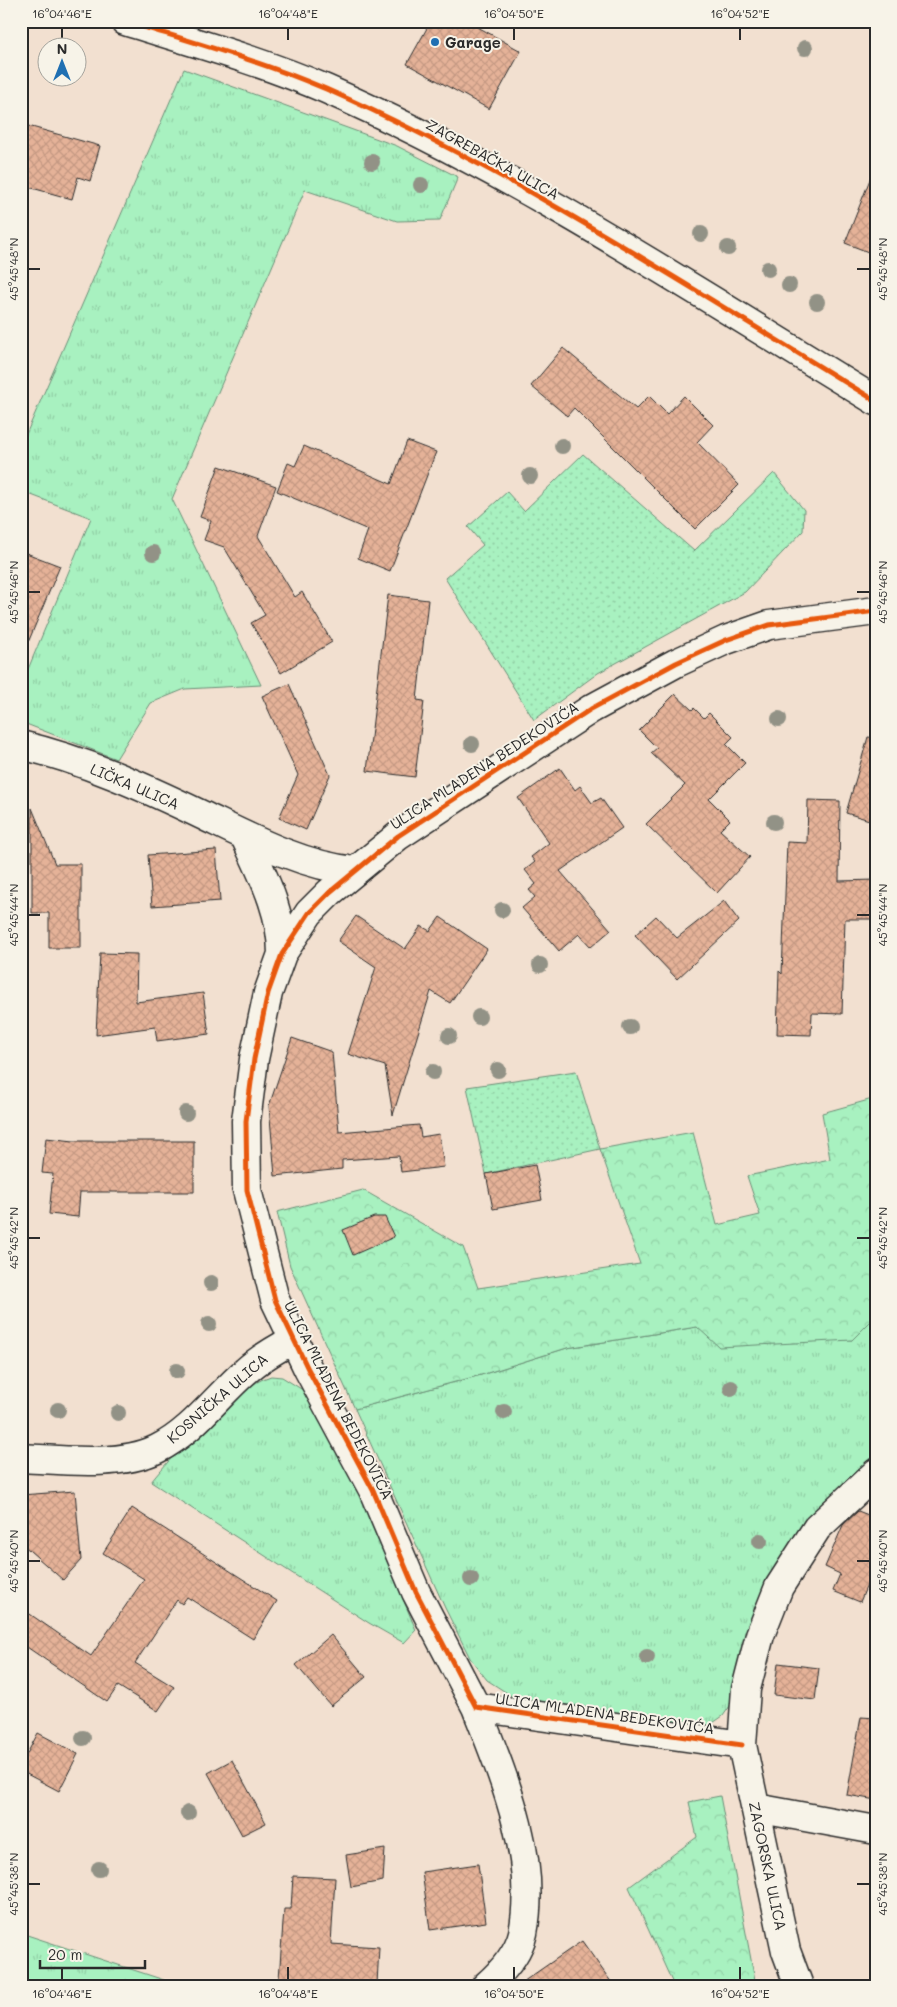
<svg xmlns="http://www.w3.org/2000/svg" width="897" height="2007" font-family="Mali,sans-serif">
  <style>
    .grass { fill: url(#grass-tufts); stroke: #6a8e76 }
    .forest { fill: url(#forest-crowns); stroke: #6a8e76 }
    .garden { fill: url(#garden-dots); stroke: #6a8e76 }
    .building { fill: url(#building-cross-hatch); stroke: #2b2b2b }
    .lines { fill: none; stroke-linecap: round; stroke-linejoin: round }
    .minor-casing { stroke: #2b2b2b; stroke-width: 31 }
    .tertiary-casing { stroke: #2b2b2b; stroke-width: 31 }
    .minor { stroke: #f7f3e8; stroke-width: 28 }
    .tertiary { stroke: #f7f3e8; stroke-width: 28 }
    .cycleway-casing { stroke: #f7f3e8; stroke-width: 8 }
    .cycleway { stroke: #e8590c; stroke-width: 5 }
    .tree { fill: #929286 }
    .ticks { fill: none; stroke: #2b2b2b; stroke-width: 2 }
    .poi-dot { fill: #1f6fb2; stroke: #f7f3e8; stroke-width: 2 }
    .labels { text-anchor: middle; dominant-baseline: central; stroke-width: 4; stroke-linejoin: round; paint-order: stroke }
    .poi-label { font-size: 15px; font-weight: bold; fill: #2b2b2b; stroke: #f7f3e8; text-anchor: start }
    .street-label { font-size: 15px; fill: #2b2b2b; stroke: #f7f3e8 }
    .neatline { fill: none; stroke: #2b2b2b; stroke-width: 2 }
    .ticks-label { font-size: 12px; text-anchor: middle; fill: #2b2b2b }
  </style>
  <defs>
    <pattern id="grass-tufts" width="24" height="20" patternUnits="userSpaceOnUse" patternTransform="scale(1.25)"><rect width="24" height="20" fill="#a8f1c0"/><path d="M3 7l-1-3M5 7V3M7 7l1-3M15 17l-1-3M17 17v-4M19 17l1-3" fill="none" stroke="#91cfa5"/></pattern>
    <pattern id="forest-crowns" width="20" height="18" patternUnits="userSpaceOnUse" patternTransform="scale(1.25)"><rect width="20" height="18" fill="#a8f1c0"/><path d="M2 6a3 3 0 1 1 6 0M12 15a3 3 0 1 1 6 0" fill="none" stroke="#91cfa5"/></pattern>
    <pattern id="garden-dots" width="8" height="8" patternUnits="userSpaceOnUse" patternTransform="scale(1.25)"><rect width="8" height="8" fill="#a8f1c0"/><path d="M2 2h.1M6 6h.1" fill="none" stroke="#91cfa5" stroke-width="1.8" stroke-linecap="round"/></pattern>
    <pattern id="building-cross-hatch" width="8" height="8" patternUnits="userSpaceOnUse" patternTransform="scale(1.25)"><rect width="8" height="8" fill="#e5b298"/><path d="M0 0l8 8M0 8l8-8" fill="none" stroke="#c59983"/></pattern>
  </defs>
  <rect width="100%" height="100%" fill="#f2e0d0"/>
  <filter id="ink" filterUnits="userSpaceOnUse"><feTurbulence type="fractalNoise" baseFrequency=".02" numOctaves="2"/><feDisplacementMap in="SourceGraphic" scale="10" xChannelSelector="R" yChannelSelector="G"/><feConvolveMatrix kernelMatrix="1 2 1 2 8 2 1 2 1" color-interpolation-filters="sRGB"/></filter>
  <g filter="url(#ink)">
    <path class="grass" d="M184,69L397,146L458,177L440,220L397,221L305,190L172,499L261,685L185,689L151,703L116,759L21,722V686L91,518L21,491V446Z
      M876,1316V1457L799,1530L776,1565L732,1703L723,1716L707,1727L524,1704L487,1680L470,1658L445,1608L355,1409L481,1375L567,1348L697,1327L852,1340Z
      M271,1376L282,1377L306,1392L342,1454L416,1630L404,1643L369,1623L151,1482C175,1452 236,1386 271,1376Z
      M24,1934L164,1980L162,1986H21V1938Z"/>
    <path class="forest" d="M876,1098V1316L852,1340L719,1347L697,1327L567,1348L481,1375L355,1409L290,1266L277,1212L363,1190L463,1247L478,1288L640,1264L600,1149L693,1132L717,1225L760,1215L747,1176L830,1159L822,1113Z
      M720,1796L756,1986H674L629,1887L697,1837L689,1802Z"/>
    <path class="garden" d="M583,454L694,551L774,473L804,510L803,531L745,592L598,673L534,720L445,578L483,545L468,527L507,492L524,511Z
      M576,1071L600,1149L486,1174L467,1087Z"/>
    <path class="building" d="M431,21H467L521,51L489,109L407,64Z
      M21,124L100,146L90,181L78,177L72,199L21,185Z
      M874,169H876V255L845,243Z
      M563,348L636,409L649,396L667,414L684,396L713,425L697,442L739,485L695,529L574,408L567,416L531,386Z
      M407,441L436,452L390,571L358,558L368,530L277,491L288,463L295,466L304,446L391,484Z
      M219,466L276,486L258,536L295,597L302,592L332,642L281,673L251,623L265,615L224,547L204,540L211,521L200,517Z
      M21,551L60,566L22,657H21Z
      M388,595L428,600L417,700L424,701L415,777L367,771Z
      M289,684L330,775L306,830L279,818L298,775L262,696Z
      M675,694L692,710L694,708L704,718L709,713L733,737L726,744L745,763L709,799L730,820L720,830L750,857L717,893L646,824L685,785L651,753L657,748L639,730Z
      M868,737L876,738V822L846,813Z
      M560,768L575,790L580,786L592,803L601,798L622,828L560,871L611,930L591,947L579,934L559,951L522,908L535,897L529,890L536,884L525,870L535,862L531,857L549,843L518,798Z
      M808,800L840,801L839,881L876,880V919H845L842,1014L812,1013L811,1035L777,1034L779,971L782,974L787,842L807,843Z
      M32,808L55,864H81V948H49V913H32Z
      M216,850L220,901L152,906L148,855Z
      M724,901L739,921L677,979L635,935L656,916L677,938Z
      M356,916L405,949L421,926L430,931L440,917L487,949L450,1003L431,991L393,1115L385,1066L348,1054L376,967L338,941Z
      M100,953L137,954L136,1002L203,993L209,1034L157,1041L155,1027L96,1035Z
      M292,1038L332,1052L339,1132L419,1125L421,1137L439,1134L444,1167L401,1172L399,1156L342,1160V1169L275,1176L269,1106Z
      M46,1138L74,1141H194V1192H80L78,1217L49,1214L53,1174L42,1173Z
      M535,1165L542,1200L493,1209L486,1174Z
      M374,1217H385L394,1237L353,1255L343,1230Z
      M75,1491L81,1560L63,1580L21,1543V1495Z
      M132,1508L277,1601L253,1639L187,1597L182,1604L177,1600L135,1663L174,1687L158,1711L118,1686L107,1702L21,1643V1608L91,1656L144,1579L103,1553Z
      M858,1511L876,1518V1589L867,1585L860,1602L833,1591L840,1574L825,1567L843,1525Z
      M331,1635L366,1677L331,1706L296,1665Z
      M778,1663L819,1668L815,1700L774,1695Z
      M861,1717L876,1718V1800L847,1795Z
      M38,1733L78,1754L59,1791L21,1771V1765Z
      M232,1760L266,1823L242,1835L208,1773Z
      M385,1849L383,1881L351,1887L346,1855Z
      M478,1864L486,1922L430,1930L422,1872Z
      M293,1876L335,1878L331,1944L379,1947L377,1984L279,1979L284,1909H291Z
      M582,1941L614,1986H517Z"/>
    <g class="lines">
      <defs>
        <path id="minor" d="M21,745C84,760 144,787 202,815C250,838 300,865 354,871
          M245,837C263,876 282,911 282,954
          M21,1458C62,1460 120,1467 157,1449C192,1432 217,1396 246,1371C260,1358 276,1349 293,1340
          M476,1707C503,1776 538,1857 523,1933C518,1954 502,1972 486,1986
          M742,1745L476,1707L416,1592L373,1490L308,1369L275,1300L247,1190L246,1121L254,1059L268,993L282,954L309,913L330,892L398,836L591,709L676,663L726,640L769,625L876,611
          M756,1808L876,1830
          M799,1986L786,1951L742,1745L746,1689L760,1635L779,1587L817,1528L876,1473"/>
        <path id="tertiary" d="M125,21C192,42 261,61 326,89C517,173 698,293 876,401"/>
      </defs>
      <use href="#minor" class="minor-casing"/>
      <use href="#tertiary" class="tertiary-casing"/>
      <use href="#minor" class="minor"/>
      <use href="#tertiary" class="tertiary"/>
      <defs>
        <path id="cycleway" d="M125,21C192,42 261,61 326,89C517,173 698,293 876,401
          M742,1745L476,1707L416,1592L373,1490L308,1369L275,1300L247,1190L246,1121L254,1059L268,993L282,954L309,913L330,892L398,836L591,709L676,663L726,640L769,625L876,611"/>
      </defs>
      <use href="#cycleway" class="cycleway-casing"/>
      <use href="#cycleway" class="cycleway"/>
    </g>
    <g class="tree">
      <circle cx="805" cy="48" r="8"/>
      <circle cx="372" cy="162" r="8"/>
      <circle cx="421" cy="185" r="8"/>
      <circle cx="701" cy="234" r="8"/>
      <circle cx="728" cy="248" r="8"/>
      <circle cx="768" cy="269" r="8"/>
      <circle cx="789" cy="285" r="8"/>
      <circle cx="817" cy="302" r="8"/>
      <circle cx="562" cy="446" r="8"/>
      <circle cx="530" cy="476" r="8"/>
      <circle cx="153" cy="553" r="8"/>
      <circle cx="779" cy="719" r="8"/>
      <circle cx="472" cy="744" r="8"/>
      <circle cx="774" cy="822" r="8"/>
      <circle cx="502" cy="910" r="8"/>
      <circle cx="540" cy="965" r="8"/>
      <circle cx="479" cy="1017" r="8"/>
      <circle cx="630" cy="1027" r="8"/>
      <circle cx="449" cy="1036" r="8"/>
      <circle cx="498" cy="1070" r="8"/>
      <circle cx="433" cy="1072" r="8"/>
      <circle cx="186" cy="1113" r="8"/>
      <circle cx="211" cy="1283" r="8"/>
      <circle cx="209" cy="1324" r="8"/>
      <circle cx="177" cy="1371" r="8"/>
      <circle cx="731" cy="1388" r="8"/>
      <circle cx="58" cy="1410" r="8"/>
      <circle cx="504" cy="1412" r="8"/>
      <circle cx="118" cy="1413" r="8"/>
      <circle cx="760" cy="1541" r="8"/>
      <circle cx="471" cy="1579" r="8"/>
      <circle cx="647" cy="1657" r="8"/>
      <circle cx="83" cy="1738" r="8"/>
      <circle cx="188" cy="1813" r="8"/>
      <circle cx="99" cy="1869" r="8"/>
    </g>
  </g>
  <path class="ticks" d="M62,28V40M288,28V40M514,28V40M740,28V40M28,269H40M857,269H870M28,592H40M857,592H870M28,915H40M857,915H870M28,1238H40M857,1238H870M28,1561H40M857,1561H870M28,1884H40M857,1884H870M62,1967V1980M288,1967V1980M514,1967V1980M740,1967V1980"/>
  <circle class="poi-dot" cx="435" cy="42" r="5"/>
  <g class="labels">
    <g class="poi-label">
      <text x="445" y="42">Garage</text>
    </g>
    <g class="street-label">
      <text transform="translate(493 159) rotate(29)">ZAGREBAČKA ULICA</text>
      <text transform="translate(484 765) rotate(-33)">ULICA MLADENA BEDEKOVIĆA</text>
      <text transform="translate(135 786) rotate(23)">LIČKA ULICA</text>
      <text transform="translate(217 1398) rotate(-41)">KOSNIČKA ULICA</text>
      <text transform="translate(339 1400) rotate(63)">ULICA MLADENA BEDEKOVIĆA</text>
      <text transform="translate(605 1713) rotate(8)">ULICA MLADENA BEDEKOVIĆA</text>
      <text transform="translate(768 1866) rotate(78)">ZAGORSKA ULICA</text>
    </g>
  </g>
  <rect width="897" height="2007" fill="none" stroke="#f7f3e8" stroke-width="55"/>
  <g transform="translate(62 62)"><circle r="24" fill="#f7f3e8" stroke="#a5a39c"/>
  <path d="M0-4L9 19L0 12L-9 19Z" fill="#1f6fb2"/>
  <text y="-8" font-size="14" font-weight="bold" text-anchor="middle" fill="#2b2b2b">N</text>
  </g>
  <path d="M40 1960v8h105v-8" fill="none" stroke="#2b2b2b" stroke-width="2.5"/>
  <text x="48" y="1960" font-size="15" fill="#2b2b2b" stroke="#f7f3e8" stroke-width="4" paint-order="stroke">20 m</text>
  <rect x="28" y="28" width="842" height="1952" class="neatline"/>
  <g class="ticks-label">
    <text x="62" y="18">16°04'46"E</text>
    <text x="288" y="18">16°04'48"E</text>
    <text x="514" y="18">16°04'50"E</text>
    <text x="740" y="18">16°04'52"E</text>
    <text transform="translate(14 269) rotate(-90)" y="4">45°45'48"N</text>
    <text transform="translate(883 269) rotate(-90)" y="4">45°45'48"N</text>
    <text transform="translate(14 592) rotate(-90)" y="4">45°45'46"N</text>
    <text transform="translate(883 592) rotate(-90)" y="4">45°45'46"N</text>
    <text transform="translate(14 915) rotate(-90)" y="4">45°45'44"N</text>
    <text transform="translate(883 915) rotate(-90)" y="4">45°45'44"N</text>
    <text transform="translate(14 1238) rotate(-90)" y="4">45°45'42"N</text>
    <text transform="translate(883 1238) rotate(-90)" y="4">45°45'42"N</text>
    <text transform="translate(14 1561) rotate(-90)" y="4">45°45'40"N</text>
    <text transform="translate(883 1561) rotate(-90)" y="4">45°45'40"N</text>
    <text transform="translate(14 1884) rotate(-90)" y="4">45°45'38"N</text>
    <text transform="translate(883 1884) rotate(-90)" y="4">45°45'38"N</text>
    <text x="62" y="1998">16°04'46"E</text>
    <text x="288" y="1998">16°04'48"E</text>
    <text x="514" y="1998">16°04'50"E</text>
    <text x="740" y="1998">16°04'52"E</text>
  </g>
</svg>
